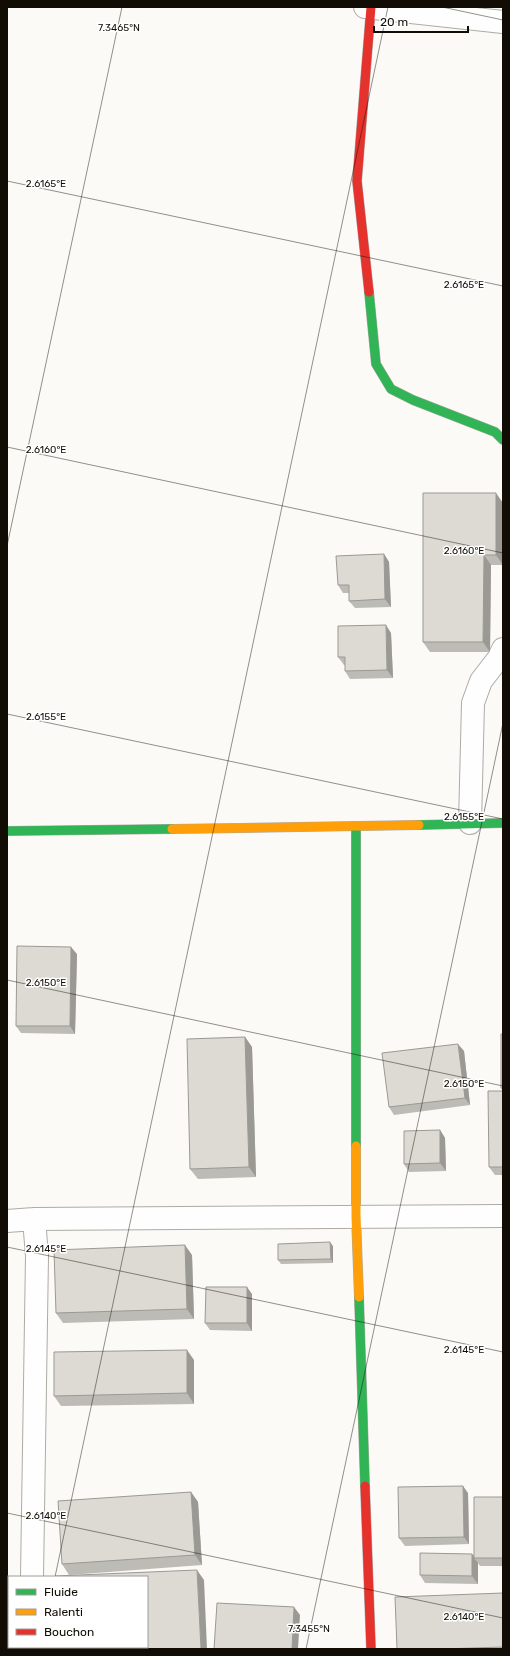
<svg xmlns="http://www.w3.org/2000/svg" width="510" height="1656" font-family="Rubik,sans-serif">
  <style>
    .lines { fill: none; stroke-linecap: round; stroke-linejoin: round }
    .street-casing { stroke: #aeaba5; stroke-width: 24 }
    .fast-casing { stroke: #aeaba5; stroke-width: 10 }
    .slow-casing { stroke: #aeaba5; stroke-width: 10 }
    .jam-casing { stroke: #aeaba5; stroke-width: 10 }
    .street { stroke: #fefefe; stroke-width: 22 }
    .fast { stroke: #30b455; stroke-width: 9 }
    .slow { stroke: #ff9f0a; stroke-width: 9 }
    .jam { stroke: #e5322d; stroke-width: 9 }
    .wall { fill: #bdbbb5 }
    .shaded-wall { fill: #9a9994 }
    .building { fill: #dcdad3; stroke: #9a9994 }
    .ticks { fill: none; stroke: #110d05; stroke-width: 1; stroke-opacity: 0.45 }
    .ticks-label { font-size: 10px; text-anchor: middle; fill: #110d05; stroke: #fff; stroke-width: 3; stroke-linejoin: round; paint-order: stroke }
  </style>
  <rect width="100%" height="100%" fill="#fbfaf7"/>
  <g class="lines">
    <defs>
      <path id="street" d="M365,7L503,22
        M470,823L473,703L481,681L498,659L503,649
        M7,1221L34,1219L503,1216
        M32,1577L37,1256L34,1219
        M31,1649V1647"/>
      <path id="fast" d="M369,292L376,364L391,389L413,400L495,432L503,440
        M419,825L503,823
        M356,827V1146
        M7,831L172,829
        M359,1297L365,1486"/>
      <path id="slow" d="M172,829L419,825
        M356,1146V1216L359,1297"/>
      <path id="jam" d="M369,292L357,181L371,7
        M365,1486L371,1649"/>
    </defs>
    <use href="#street" class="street-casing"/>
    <use href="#fast" class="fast-casing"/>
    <use href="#slow" class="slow-casing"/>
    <use href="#jam" class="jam-casing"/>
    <use href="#street" class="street"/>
    <use href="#fast" class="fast"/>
    <use href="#slow" class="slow"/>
    <use href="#jam" class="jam"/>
  </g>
  <path class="wall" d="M503,503V565H491L490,652H430L423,642Z
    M384,554L389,562L391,607L355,608L349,601V593H343L338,585Z
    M391,633L393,678L350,679L345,671V665H344L338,657Z
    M77,954L75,1034L21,1033L16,1026Z
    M503,1034V1175H495L489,1167L503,1091L501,1088Z
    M245,1037L252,1047L256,1177L198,1179L190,1169Z
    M464,1051L470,1105L394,1115L389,1107Z
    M440,1130L445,1138L446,1171L409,1172L404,1164Z
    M333,1246V1263L281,1264L278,1260Z
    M192,1255L194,1319L63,1323L56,1313Z
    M252,1294V1331L210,1330L205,1323Z
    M194,1360V1404L61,1406L54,1396Z
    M191,1492L198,1502L202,1565L69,1575L62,1564Z
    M468,1493L469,1544L405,1546L399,1538Z
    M503,1497V1566H480L478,1563V1584L425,1583L420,1575L472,1554L474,1557Z
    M503,1593V1649H397Z"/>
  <path class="shaded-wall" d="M496,493L503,503V565L496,555Z
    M384,554L389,562L391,607L385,599Z
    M484,555L491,565L490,652L483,642Z
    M386,625L391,633L393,678L387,670Z
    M71,947L77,954L75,1034L70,1026Z
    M245,1037L252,1047L256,1177L249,1167Z
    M458,1044L464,1051L470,1105L465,1098Z
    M440,1130L445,1138L446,1171L440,1163Z
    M330,1242L333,1246V1263L331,1259Z
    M185,1245L192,1255L194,1319L187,1309Z
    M247,1287L252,1294V1331L247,1323Z
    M187,1350L194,1360V1404L187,1393Z
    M463,1486L468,1493L469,1544L464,1537Z
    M191,1492L198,1502L202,1565L195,1555Z
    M472,1554L476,1558H474L478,1563V1584L472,1576Z
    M197,1570L204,1580L207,1649H201Z
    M294,1607L300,1615L298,1649H292Z"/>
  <path class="building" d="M423,493H496V555H484L483,642H423Z
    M384,554L385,599L349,601V585H338L336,556Z
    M386,625L387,670L345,671V657H338V626Z
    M17,946L71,947L70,1026H16Z
    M501,1034H503V1088H501Z
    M245,1037L249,1167L190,1169L187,1039Z
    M458,1044L465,1098L389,1107L382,1053Z
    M488,1091H503V1167H489Z
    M440,1130V1163L404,1164V1131Z
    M330,1242L331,1259L278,1260V1244Z
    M185,1245L187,1309L56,1313L54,1250Z
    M206,1287H247V1323H205Z
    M187,1350V1393L54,1396V1352Z
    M463,1486L464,1537L399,1538L398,1487Z
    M191,1492L195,1555L62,1564L58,1501Z
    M474,1497H503V1558H474Z
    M420,1553L472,1554V1576L420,1575Z
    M197,1570L201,1649H58V1647H147V1577H55V1576Z
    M503,1593V1647L441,1649H397L395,1597Z
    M217,1603L294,1607L292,1649H214Z"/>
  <path class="ticks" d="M442,7L503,20M7,181L503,286M7,447L503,553M7,546L122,7M7,714L503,819M7,980L503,1086M7,1247L503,1352M7,1513L503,1618M55,1577L388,7M39,1649L40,1647M306,1649L503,723"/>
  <g class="ticks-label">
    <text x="119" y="31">7.3465°N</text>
    <text x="46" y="187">2.6165°E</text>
    <text x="464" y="288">2.6165°E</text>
    <text x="46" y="453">2.6160°E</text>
    <text x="464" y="554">2.6160°E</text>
    <text x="46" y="720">2.6155°E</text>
    <text x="464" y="820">2.6155°E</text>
    <text x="46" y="986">2.6150°E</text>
    <text x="464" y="1087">2.6150°E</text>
    <text x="46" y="1252">2.6145°E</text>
    <text x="464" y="1353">2.6145°E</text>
    <text x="46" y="1519">2.6140°E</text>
    <text x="464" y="1620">2.6140°E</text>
    <text x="309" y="1632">7.3455°N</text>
  </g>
  <rect width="510" height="1656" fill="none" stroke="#110d05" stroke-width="16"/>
  <rect x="8" y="1576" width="140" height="72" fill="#ffffff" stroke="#a09e9b"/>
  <rect x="16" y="1589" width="20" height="6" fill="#30b455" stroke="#a09e9b"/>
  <text x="44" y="1596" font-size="12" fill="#110d05">Fluide</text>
  <rect x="16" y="1609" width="20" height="6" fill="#ff9f0a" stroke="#a09e9b"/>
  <text x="44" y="1616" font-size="12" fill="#110d05">Ralenti</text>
  <rect x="16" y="1629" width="20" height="6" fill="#e5322d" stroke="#a09e9b"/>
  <text x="44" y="1636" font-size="12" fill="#110d05">Bouchon</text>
  <path d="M374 26v6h94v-6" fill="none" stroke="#110d05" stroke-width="2"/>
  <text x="380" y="26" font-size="12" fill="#110d05" stroke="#ffffff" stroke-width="3" paint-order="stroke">20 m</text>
</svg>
